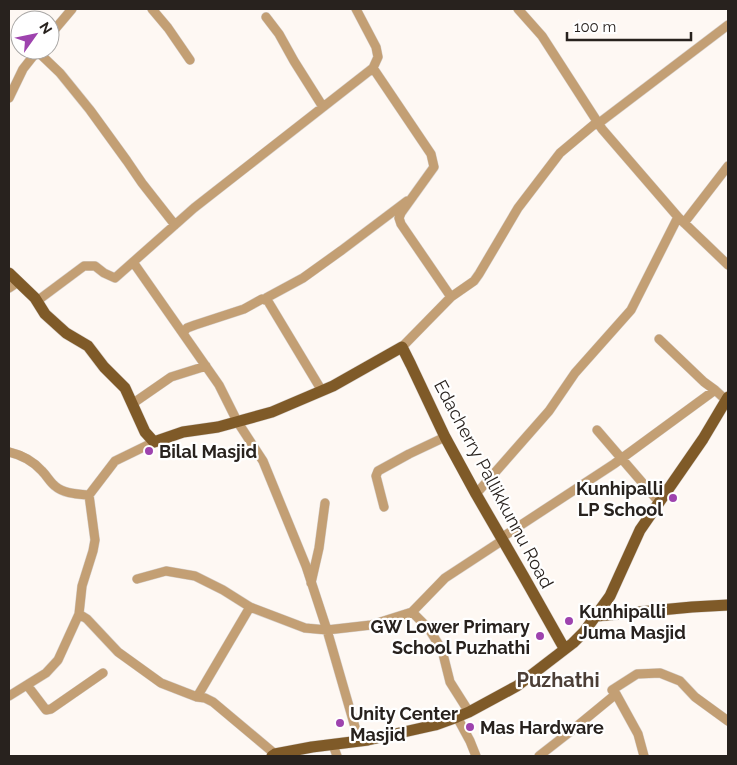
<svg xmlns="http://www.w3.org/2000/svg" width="737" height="765" font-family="Raleway,sans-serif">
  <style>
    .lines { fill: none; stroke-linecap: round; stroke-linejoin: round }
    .minor-casing { stroke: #d7d1cd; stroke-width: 10 }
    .major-casing { stroke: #d7d1cd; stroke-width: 12 }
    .minor { stroke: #c39f74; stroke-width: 9 }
    .major { stroke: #7f5a28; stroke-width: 11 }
    .poi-dot { fill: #9e43ae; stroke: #fff; stroke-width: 2 }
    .labels { text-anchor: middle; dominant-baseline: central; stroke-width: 4.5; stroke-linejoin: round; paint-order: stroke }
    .poi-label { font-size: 18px; font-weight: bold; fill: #28221e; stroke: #fff; text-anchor: start }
    .street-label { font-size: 18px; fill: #28221e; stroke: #fff }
    .quarter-label { font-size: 20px; font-weight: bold; fill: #4c3f37; stroke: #fff }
  </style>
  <rect width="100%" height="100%" fill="#fef8f3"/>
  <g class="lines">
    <defs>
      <path id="minor" d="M152,9L168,28L190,60
        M356,9L376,47L378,57L373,68L431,154L434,167L401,213L399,218L401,224L451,297L474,281L479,274L518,208L560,153L597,122
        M518,9L542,36L602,129L678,217L728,265
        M266,17L279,34L294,61L323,107
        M50,35L72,9
        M37,51L60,73L90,110L127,161L142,183L175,225
        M9,98L23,69L38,50
        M599,123L728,25
        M684,223L728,166
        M133,262L219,385L237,421L263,461L306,566L327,630L359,741
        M9,288L18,282
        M37,301L84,266H95L104,273L115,278L194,208L373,68
        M183,333L187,328L195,325L244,309L262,299L268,301
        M659,339L704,382L715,390
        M402,347L451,297
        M322,391L266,298L303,278L342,250L407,201
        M132,404L171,377L206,366
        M597,430L659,502
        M9,452C22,455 33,461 42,471C47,476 50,482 55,486C64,494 78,494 89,495
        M476,494L549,411L575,373L631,310L678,217
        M384,507L376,476L378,471L409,454L445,437
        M501,538L614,464L715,390L726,400
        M137,579L166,571L195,576L223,590L250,607L305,628L327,630L371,625L412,612L429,629L442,650L450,682L469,712
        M311,583L319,548L325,503
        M412,612L445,578L503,540
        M79,614L82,586L93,551L95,540L89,495L115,461L154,442
        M27,685L46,710L51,709L103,673
        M612,690L637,674L660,673L680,681L695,697L728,721
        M9,696L46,673L58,660L79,614L87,619L118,652L161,683L197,697L205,698L213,702L275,754
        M197,697L250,607
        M457,717L470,741L476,756
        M333,745L337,756
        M539,756L571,731L616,694L638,734L644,756"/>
      <path id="major" d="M9,273L35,298L45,314L66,333L88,346L104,367L125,388L145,432L154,442L183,432L218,427L272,412L333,386L402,347L411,365L445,437L476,494L524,577L564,648
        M597,616L692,607L728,605
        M272,756L275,754L312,747L368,740L435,725L457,717L469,712L517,686L573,643L584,632L610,596L640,530L703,439L728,397"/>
    </defs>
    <use href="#minor" class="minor-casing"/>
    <use href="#major" class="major-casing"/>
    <use href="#minor" class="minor"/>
    <use href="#major" class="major"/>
  </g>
  <g class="poi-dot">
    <circle cx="149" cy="451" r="5"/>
    <circle cx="673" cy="498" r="5"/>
    <circle cx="569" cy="621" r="5"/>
    <circle cx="540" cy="636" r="5"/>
    <circle cx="340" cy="723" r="5"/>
    <circle cx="470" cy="727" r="5"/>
  </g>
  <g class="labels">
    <g class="poi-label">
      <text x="159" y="451">Bilal Masjid</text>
      <text x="663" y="488" text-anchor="end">Kunhipalli<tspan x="663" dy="21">LP School</tspan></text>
      <text x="579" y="611">Kunhipalli<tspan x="579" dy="21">Juma Masjid</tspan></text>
      <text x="530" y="626" text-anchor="end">GW Lower Primary<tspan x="530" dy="21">School Puzhathi</tspan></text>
      <text x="350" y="713">Unity Center<tspan x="350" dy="21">Masjid</tspan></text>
      <text x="480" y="727">Mas Hardware</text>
    </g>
    <g class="street-label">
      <text transform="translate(494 484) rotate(62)">Edacherry Pallikkunnu Road</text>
    </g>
    <g class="quarter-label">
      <text x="558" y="680">Puzhathi</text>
    </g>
  </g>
  <rect width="737" height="765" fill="none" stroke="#28221e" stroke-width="20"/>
  <g transform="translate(35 35) rotate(57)"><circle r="24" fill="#ffffff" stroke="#a9a7a5"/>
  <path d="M0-4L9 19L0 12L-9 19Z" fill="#9e43ae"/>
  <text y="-8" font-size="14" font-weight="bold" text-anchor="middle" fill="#28221e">N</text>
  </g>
  <path d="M567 32v8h124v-8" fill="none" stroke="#28221e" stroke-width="2.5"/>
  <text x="574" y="32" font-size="15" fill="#28221e" stroke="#ffffff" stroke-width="4" paint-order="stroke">100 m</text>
</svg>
